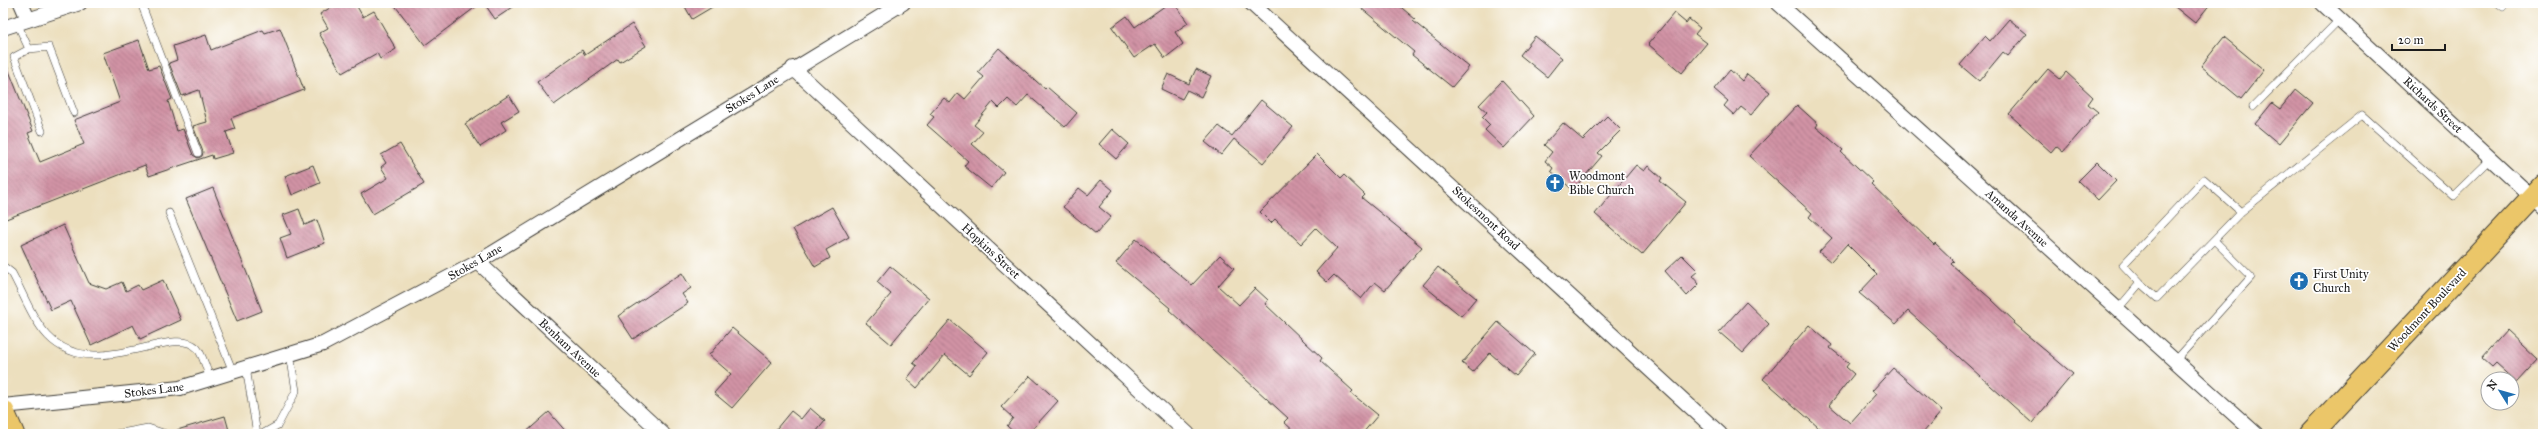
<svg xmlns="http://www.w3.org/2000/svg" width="2546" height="437" font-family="'IM FELL Great Primer',serif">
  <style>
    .building { fill: url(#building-back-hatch) }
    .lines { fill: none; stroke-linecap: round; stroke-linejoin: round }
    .service-casing { stroke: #3b3934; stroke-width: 8 }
    .minor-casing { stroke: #3b3934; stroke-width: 16 }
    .primary-casing { stroke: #3b3934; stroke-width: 24 }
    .service { stroke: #fff; stroke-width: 7 }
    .minor { stroke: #fff; stroke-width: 14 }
    .primary { stroke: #ebc669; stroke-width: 22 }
    .labels { text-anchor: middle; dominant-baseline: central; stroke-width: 3.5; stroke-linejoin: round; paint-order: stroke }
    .street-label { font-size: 12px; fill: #1c1c1c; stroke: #fff }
    .poi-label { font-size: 12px; fill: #1c1c1c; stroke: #fff; text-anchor: start }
  </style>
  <defs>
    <pattern id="building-back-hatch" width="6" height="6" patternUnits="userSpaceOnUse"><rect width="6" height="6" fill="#d193a5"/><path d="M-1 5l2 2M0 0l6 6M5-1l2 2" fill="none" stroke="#a97786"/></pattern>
  </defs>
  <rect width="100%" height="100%" fill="#fff"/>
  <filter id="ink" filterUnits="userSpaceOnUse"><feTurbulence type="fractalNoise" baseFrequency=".025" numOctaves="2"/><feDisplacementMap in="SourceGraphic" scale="8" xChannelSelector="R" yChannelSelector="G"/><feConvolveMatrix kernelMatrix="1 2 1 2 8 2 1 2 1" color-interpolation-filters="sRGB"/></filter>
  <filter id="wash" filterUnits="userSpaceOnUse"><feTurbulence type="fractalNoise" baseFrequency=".012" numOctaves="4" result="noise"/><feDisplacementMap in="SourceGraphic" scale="16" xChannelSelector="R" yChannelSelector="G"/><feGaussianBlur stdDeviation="0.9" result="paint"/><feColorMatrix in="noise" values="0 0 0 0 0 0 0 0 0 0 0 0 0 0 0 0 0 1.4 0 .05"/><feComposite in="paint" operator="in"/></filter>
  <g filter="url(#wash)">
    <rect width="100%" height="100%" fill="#ecdfbe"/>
    <g id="blocks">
      <path class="building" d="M338,3H355L363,17L374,11L396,49L380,59L377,53L342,73L319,33L328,28L320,14Z
        M393,3H481L425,45Z
        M484,3H519L495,19Z
        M683,3H719L692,19Z
        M1169,3H1174L1188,23L1175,32L1183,44L1165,58L1155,44L1134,58L1112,27L1127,16L1135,27Z
        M1355,3H1396L1415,19L1413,21L1469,67L1452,87L1412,55L1414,52Z
        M2170,3H2211L2195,23Z
        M1674,13L1686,23L1689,19L1700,28L1695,34L1707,43L1682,73L1648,44Z
        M2009,19L2027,34L2008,56L2003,52L1979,81L1960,65L1985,36L1990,41Z
        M632,24L646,46L620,62L618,59L554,105L537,82L582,50L585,55Z
        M280,28L304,90L231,118L235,129L226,132L233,153L213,159L212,155L149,176L145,165L6,219L3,211V56L33,131L28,133L40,162L84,144L74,120L120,102L103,53L139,40L149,69L159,66L172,99L168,101L177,131L183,129L193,155L198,158L202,156L203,152L193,126L207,122L199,90L182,96L169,63L177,60L173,46L206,35L211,50L263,30L265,33Z
        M1535,36L1562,58L1547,77L1520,55Z
        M2224,37L2264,70L2241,99L2201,66Z
        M999,48L1045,89L1047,87L1077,113L1065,127L1028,95L1017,107L1008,99L999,108L993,102L974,125L983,132L972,144L1004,172L991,188L964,166L968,161L927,125L934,117L930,114L944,98L950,103L958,93L965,99L984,77L978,72Z
        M1196,69L1211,76L1201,97L1187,90L1182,99L1161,89L1168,74L1189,84Z
        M2048,69L2060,79L2066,72L2093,97L2088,104L2098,112L2063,152L2056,146L2051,152L2009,114Z
        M1730,70L1742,81L1747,74L1770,92L1751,115L1741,107L1734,115L1724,106L1728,101L1714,89Z
        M1502,81L1534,116L1504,148L1485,130L1490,125L1482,117L1487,112L1479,105Z
        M2296,89L2313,103L2279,144L2255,124L2272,103L2280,109Z
        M509,95L519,111L501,122L506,130L480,147L465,124Z
        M1261,100L1293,127L1263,163L1234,139L1221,155L1205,142L1219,126L1232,136Z
        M1797,105L1818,124L1816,127L1843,150L1841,152L1873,182L1871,184L1934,245L1935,243L1954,261L1951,264L1991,299L2015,322L2013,323L2073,374L2032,423L1908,311L1896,324L1859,293L1877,274L1847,244L1831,262L1819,252L1832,238L1809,217L1812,213L1749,156Z
        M1607,116L1621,130L1598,153L1602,156L1573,190L1551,171L1553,168L1545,161L1552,152L1544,145L1563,123L1583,140Z
        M1112,129L1129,144L1116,159L1099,144Z
        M400,144L424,184L373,214L361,194L388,178L381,167L386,163L381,155Z
        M1317,154L1341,178L1344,175L1365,195L1362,198L1422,247L1385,290L1375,282L1361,299L1334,275L1327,282L1316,272L1337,248L1316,228L1301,244L1275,219L1271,223L1260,212Z
        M2097,162L2116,181L2098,200L2078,181Z
        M313,165L320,183L292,195L285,176Z
        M1636,165L1644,171L1648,166L1662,178L1660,181L1686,202L1642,255L1595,214Z
        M1101,180L1113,190L1099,207L1111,217L1096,234L1063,207L1079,188L1088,195Z
        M213,188L262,311L237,321L186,199Z
        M832,207L849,237L826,250L830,258L815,267L793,229Z
        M299,209L305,225L317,220L325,243L287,258L280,238L291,234L283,215Z
        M63,225L89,283L106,289L122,282L126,291L138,285L141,290L163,280L181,320L140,339L133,325L91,345L71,301L51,310L21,245Z
        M1136,239L1192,285L1220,255L1234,268L1218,286L1239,305L1255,288L1268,300L1265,304L1322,358L1320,361L1353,391L1351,393L1378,415L1362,434H1297L1284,422L1288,418L1169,310L1170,308L1116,263Z
        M1682,255L1698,271L1692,276L1699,284L1687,296L1665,271Z
        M890,266L929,298L891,344L866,323L891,294L877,282Z
        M1438,267L1476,298L1461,316L1423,285Z
        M682,273L691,288L682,294L688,303L633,339L618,316Z
        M1746,302L1769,324L1743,353L1719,332Z
        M950,320L988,352L969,375L945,355L917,388L907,379L917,366L913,363Z
        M1498,322L1535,354L1516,376L1490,353L1473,372L1462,363Z
        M1809,325L1832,345L1830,348L1849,363L1846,367L1854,374L1829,405L1850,423L1876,394L1872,391L1893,368L1942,411L1922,434H1826L1763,379Z
        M732,328L772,362L732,408L714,393L731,374L709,355Z
        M2507,330L2538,359L2517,382L2496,363L2492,367L2482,358Z
        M1030,376L1058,401L1028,434H1016L1007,426L1013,418L1001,407Z
        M810,408L825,421L816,432L819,434H772L791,411L801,419Z
        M549,412L568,434H524Z
        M225,416L230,434H178L177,430Z"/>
    </g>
  </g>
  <g filter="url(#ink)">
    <use href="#blocks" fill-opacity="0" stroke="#3b3934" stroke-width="1"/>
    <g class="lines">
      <defs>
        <path id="service" d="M141,3L198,153
          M2498,3L2503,7L2507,3
          M17,23L29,49L14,57L42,131
          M29,49L49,47L74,113
          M2253,107L2340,19
          M169,213L233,372
          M3,266L12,273C23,293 32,319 48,336C94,384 173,323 197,348C203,355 207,370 210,379
          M2140,283L2123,265L2204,179L2241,212
          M2118,309L2140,283L2157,298L2241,212L2362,115L2453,196L2491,159
          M2175,361L2251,277L2214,240
          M246,368L257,434
          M116,434L148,428L166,434
          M262,434L278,425L296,391L290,354"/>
        <path id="minor" d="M21,3L28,19
          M1251,3L1720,434
          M1778,3L2256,434
          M2322,3L2543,207
          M3,28L80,3
          M793,68L1188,434
          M478,262L663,434
          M3,406L180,388L323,344L478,262L903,3"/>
        <path id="primary" d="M3,411L13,434
          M2311,434L2543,186"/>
      </defs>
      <use href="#service" class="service-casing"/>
      <use href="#minor" class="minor-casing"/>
      <use href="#primary" class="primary-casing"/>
      <use href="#service" class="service"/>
      <use href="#minor" class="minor"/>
      <use href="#primary" class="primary"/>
    </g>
  </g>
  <defs>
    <symbol id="church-disc" viewBox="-11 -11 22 22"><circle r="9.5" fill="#1f6fb2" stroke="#fff"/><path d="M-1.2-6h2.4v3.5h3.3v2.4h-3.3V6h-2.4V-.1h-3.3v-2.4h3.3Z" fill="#fff"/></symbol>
  </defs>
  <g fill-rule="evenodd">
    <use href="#church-disc" x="1544" y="172" width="22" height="22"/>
    <use href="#church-disc" x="2288" y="270" width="22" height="22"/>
  </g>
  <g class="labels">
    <g class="street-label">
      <text transform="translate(752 94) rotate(-32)">Stokes Lane</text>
      <text transform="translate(2433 105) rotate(43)">Richards Street</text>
      <text transform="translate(1486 218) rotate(43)">Stokesmont Road</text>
      <text transform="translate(2017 218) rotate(42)">Amanda Avenue</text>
      <text transform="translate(991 251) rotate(43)">Hopkins Street</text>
      <text transform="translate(475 262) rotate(-30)">Stokes Lane</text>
      <text transform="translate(2427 310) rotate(-47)">Woodmont Boulevard</text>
      <text transform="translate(570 348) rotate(43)">Benham Avenue</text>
      <text transform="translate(154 390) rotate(-7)">Stokes Lane</text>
    </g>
    <g class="poi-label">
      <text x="1569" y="176">Woodmont<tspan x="1569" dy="14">Bible Church</tspan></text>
      <text x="2313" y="274">First Unity<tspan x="2313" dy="14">Church</tspan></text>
    </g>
  </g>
  <rect width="2546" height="437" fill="none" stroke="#fff" stroke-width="16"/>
  <g transform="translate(2500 391) rotate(307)"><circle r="19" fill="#ffffff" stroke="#a4a4a4"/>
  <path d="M0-3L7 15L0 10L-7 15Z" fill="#1f6fb2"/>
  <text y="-6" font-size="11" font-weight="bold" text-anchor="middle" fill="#1c1c1c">N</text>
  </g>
  <path d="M2392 44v6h53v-6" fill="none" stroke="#1c1c1c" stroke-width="2"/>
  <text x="2398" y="44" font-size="12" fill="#1c1c1c" stroke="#ffffff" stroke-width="3" paint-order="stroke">20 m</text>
</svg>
